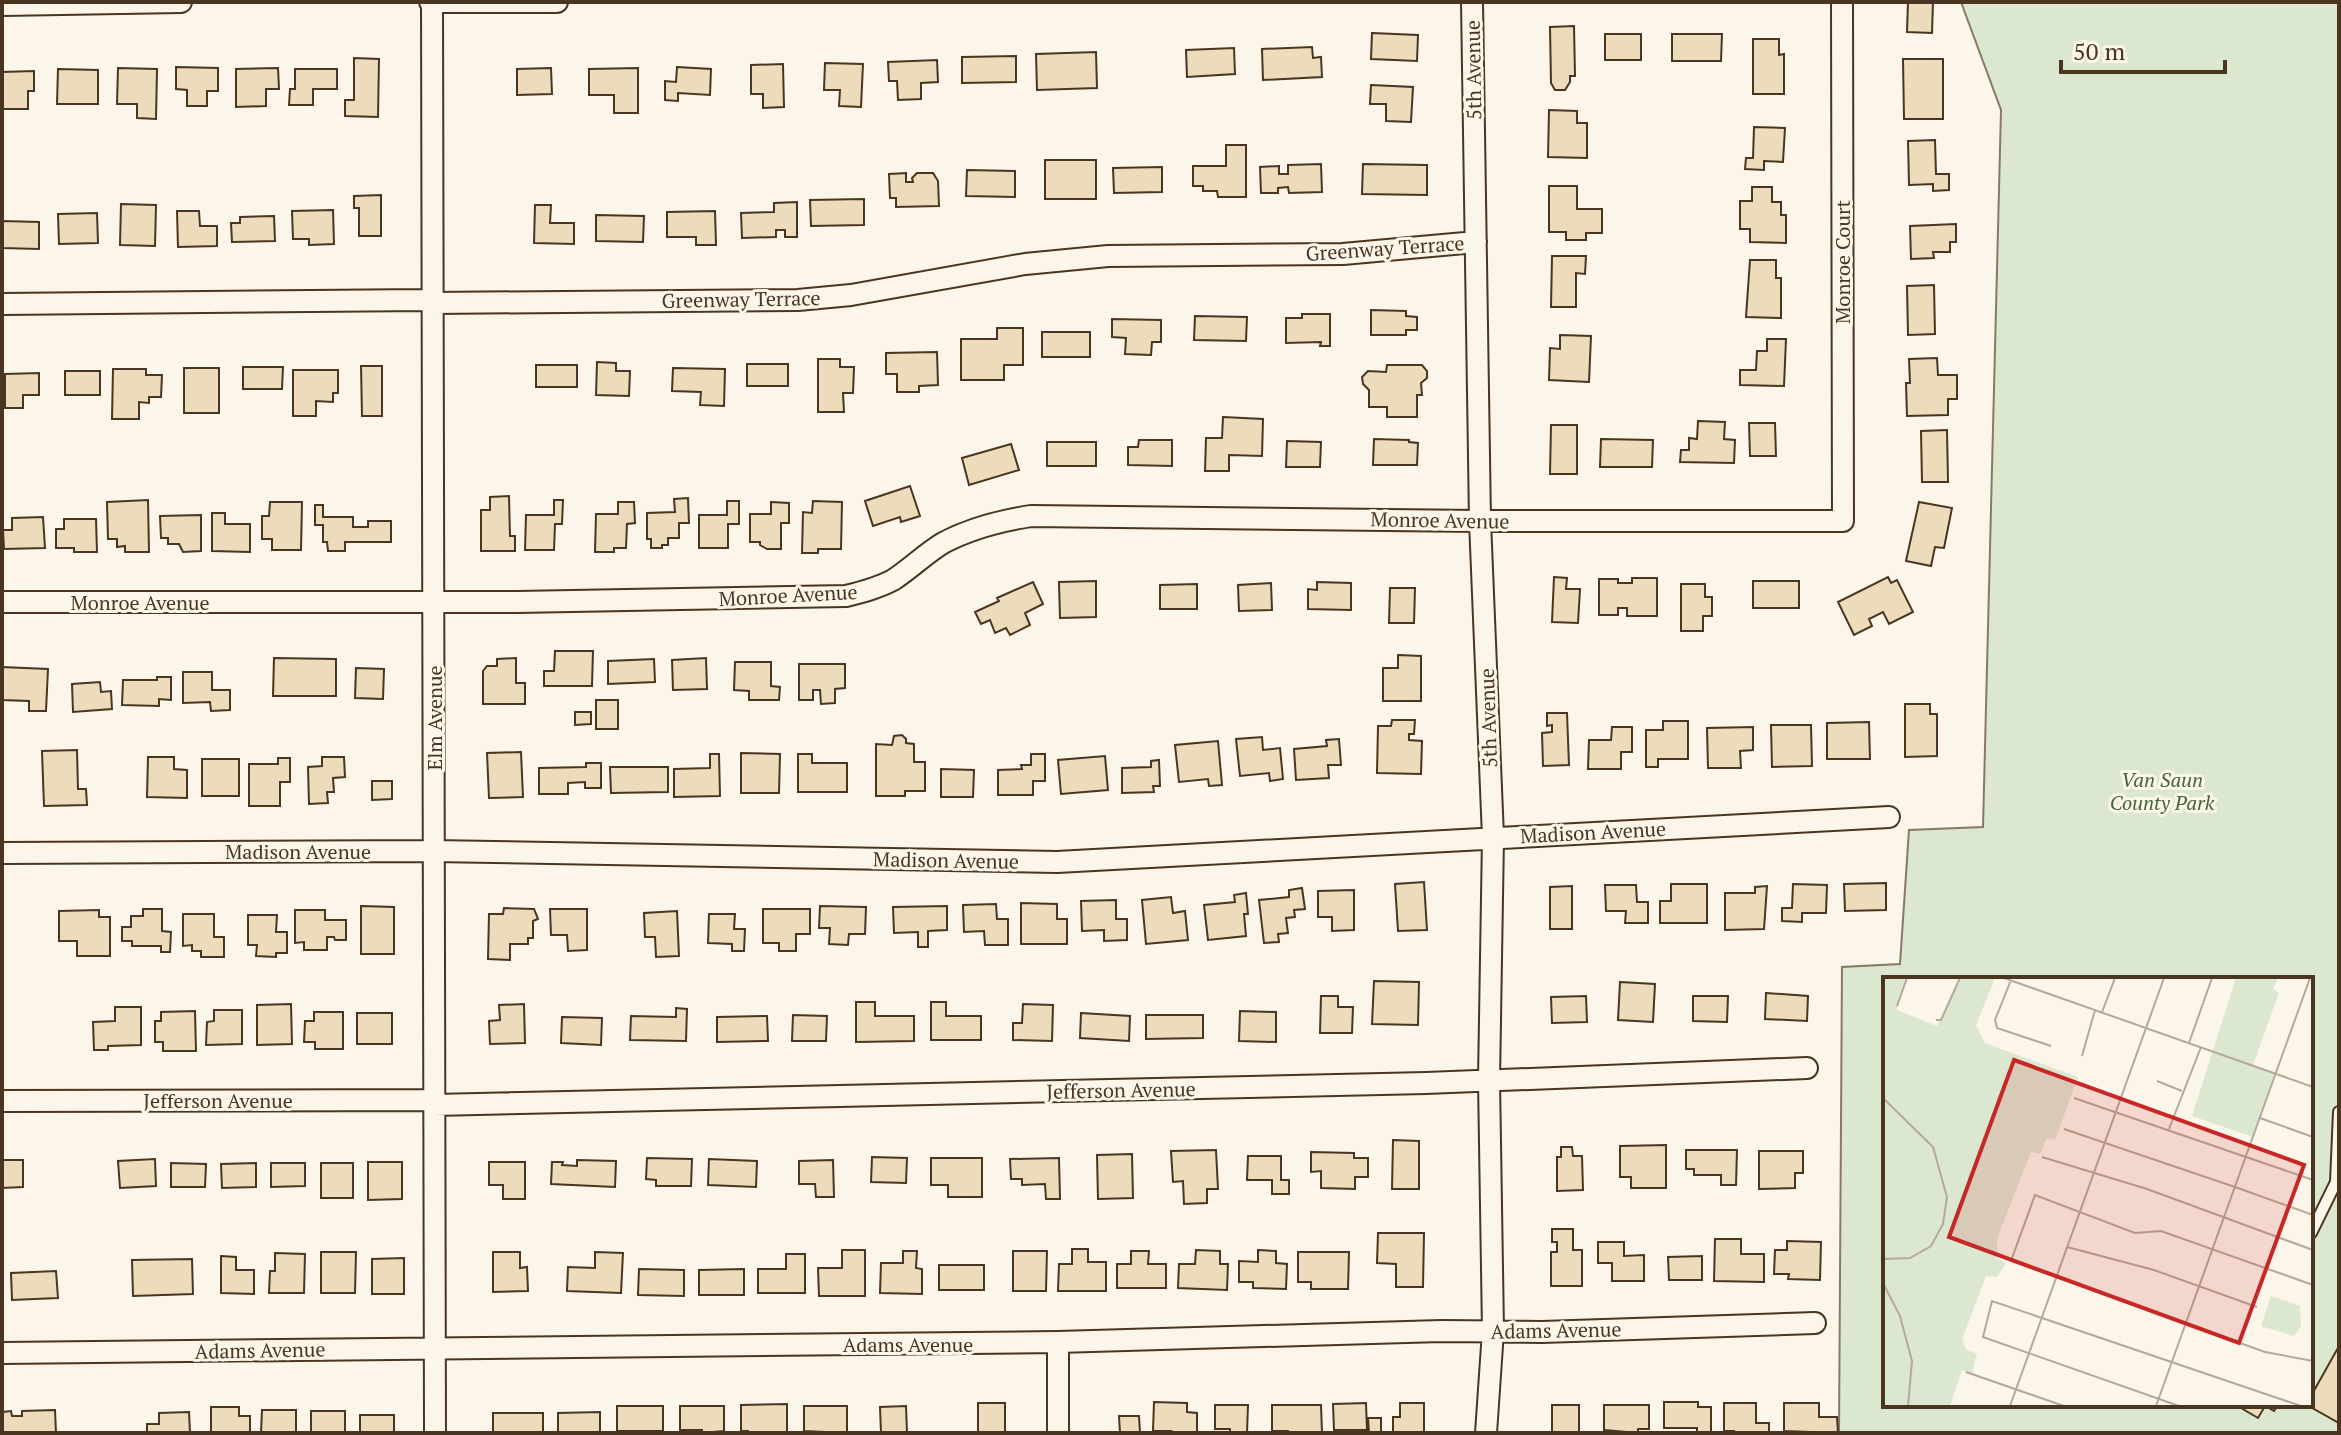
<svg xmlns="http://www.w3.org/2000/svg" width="2341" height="1435" font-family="'PT Serif',serif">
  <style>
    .green { fill: #dce7d0; stroke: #887966; stroke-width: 2; fill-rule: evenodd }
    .building { fill: #ecdcbc; stroke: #4a3520; stroke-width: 2 }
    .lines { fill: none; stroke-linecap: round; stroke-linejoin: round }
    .service-casing { stroke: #4a3520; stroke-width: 14 }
    .minor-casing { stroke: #4a3520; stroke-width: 24 }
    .service { stroke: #fbf6e9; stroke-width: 10 }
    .minor { stroke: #fbf6e9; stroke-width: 20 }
    .labels { text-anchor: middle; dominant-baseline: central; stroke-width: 6; stroke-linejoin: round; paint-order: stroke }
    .street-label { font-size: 20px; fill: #4a3520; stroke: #fbf6e9 }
    .park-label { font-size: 20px; font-style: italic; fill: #436837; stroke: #fbf6e9 }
    .inset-road { fill: none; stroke: #b4a999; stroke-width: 2 }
    .view { fill: #c62828; fill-opacity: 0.15; stroke: #c62828; stroke-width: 4 }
    .inset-edge { fill: none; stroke: #4a3520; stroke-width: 4 }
  </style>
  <rect width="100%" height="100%" fill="#fbf6e9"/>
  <path class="green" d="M1961,2H2339V1433H1839L1842,967L1900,964L1909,830L1983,827L2001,110ZM1885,979H2311V1405H1885Z"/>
  <path class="building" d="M1908,2H1933L1932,33L1907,32Z
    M1574,26L1575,76H1570V82L1565,90H1555L1551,83L1550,27Z
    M1372,33L1418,35L1417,61L1371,59Z
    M1605,34H1641V60H1605Z
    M1672,34H1722L1721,61H1672Z
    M1753,39H1779V55L1784,54V94H1753Z
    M1312,47L1313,58L1321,57L1322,77L1263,80L1262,49Z
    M1234,48L1235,74L1187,77L1186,50Z
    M1096,52L1097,88L1037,90L1036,54Z
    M1016,56V82L962,83V57Z
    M354,58L379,59L378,117L345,116V100H354Z
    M1903,59H1943V119H1904Z
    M937,60L938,82L921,83V99L898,100L897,81H889L888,62Z
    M825,63L863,64L861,107L839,106L840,90H824Z
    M783,64L784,107L763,108V94H751V65Z
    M176,67L218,68V91H207V106H187V90L176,89Z
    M677,67L711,69L710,95L678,93V101L665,100V81L676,82Z
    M118,68L157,69L156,119L137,118V104H117Z
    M278,68L279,89H266V106L236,107V69Z
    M551,68L552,94L517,95V69Z
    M638,68V113H614V95H589V69Z
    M58,69L98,70V104H57Z
    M295,69H337V89H313V105H289L290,89H295Z
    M34,71V91H28V109H2V72Z
    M1371,85L1413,87L1411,122L1386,121V104H1370Z
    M1549,110L1577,111V123H1587V158L1548,157Z
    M1754,127L1785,128L1783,162L1764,161V170L1745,169L1746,158H1753Z
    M1935,140L1936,174H1949V190L1933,191V184L1909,185L1908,141Z
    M1226,145H1246V197H1218L1217,191H1203V186H1193V166H1226Z
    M1045,160H1096V199H1045Z
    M1321,164L1322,192L1289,193L1288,187L1278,188V193H1261L1260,167L1279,166V174H1288V165Z
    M1363,164L1427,165V195L1362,194Z
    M1162,167V192L1114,193L1113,168Z
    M967,170L1015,171V197L966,196Z
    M906,173V182H913L912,178L917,173H933L938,181L939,206L896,207V198H890L889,174Z
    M1549,186H1577V209H1602V233H1586V240H1566V232H1549Z
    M1752,187H1772V202H1781V215H1786V243L1750,242V229H1740V201H1752Z
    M381,195V236H359V208H354V196Z
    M864,199V225L811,226L810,200Z
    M797,202V237H785V230H776V237L742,238L741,213L774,212V203Z
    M121,204L156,205L155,246L120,245Z
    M535,205H551L550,223H574V244L534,243Z
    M333,210L334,244L309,245V239H293L292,211Z
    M177,211H199L200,226H217V246L178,247Z
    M715,211L716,245H696V237H667V212Z
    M97,213L98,243L59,244L58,214Z
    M596,215L644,216L643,242L596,241Z
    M274,216L275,241L232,242L231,223H240V217Z
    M2,221L39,222V249L2,248Z
    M1956,224V242H1950V252H1933L1934,258L1911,259L1910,226Z
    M1552,256H1586L1585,274L1576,273V307H1551Z
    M1750,260H1776V278H1781V318L1746,317Z
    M1934,285L1935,334L1908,335L1907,286Z
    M1371,310L1406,311V316L1417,317V330H1406V335H1371Z
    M1302,314H1330V346H1320L1321,342L1286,343V318H1302Z
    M1195,316L1247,317L1246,341L1194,340Z
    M1112,319L1161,320V342H1152L1151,355L1125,354L1126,338L1112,337Z
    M997,328H1023V365H1004V380H961V339H997Z
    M1042,332H1090V357H1042Z
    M1560,335L1591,336L1589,382L1549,380L1550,348L1560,349Z
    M1767,339H1786L1784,386L1740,385V370H1756L1757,351H1767Z
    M937,352L938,385L919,386V392H897V374H886V353Z
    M1937,358L1938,375H1957V399H1948V415L1907,416L1906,383H1910L1909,359Z
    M818,359H840V367H854L853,393H843L844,412H818Z
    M597,362L616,363V371H630L629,396L596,395Z
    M747,364H788V386H747Z
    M536,365H577V387H536Z
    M1387,365H1422L1427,371V378L1421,383L1422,395H1417V417H1387V407H1369V390L1363,384L1362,377L1368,371L1386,372Z
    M361,366H382V416H362Z
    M243,367H283L282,389H243Z
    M184,368H219V413H184Z
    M673,368L725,369L724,406L700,405L701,392L672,391Z
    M113,369H146V375H162L161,397H149V403L139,402V419H112Z
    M293,370H338V393H333V402L316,401V416H293Z
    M65,371H100V395H65Z
    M39,373V395H23V408H5V374Z
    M1223,417L1263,419L1262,456L1229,455V471H1205L1206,438H1222Z
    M1698,421L1725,422L1724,439L1735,440L1734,463L1680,462L1681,450H1689V438L1697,439Z
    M1749,423H1775L1776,456H1750Z
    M1551,425H1577V474H1550Z
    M1947,430L1948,482H1922L1921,431Z
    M1374,439L1409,440V442L1418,443L1417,465H1373Z
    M1601,439L1653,440L1652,467H1600Z
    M1139,440H1172V466L1128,465V447H1138Z
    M1287,441L1321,442L1320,467H1286Z
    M1047,442H1096V466H1047Z
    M1011,444L1019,470L969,485L962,458Z
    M910,486L920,516L901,522L900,517L873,526L865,501Z
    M509,496L510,536H515V551H481V510H490V497Z
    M688,498L689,523H679V538H668V545H662V548H651V539H647V513L675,512L674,499Z
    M148,500L149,552H125V546L117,547V539H108L107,502Z
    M554,500H563L562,524H555L554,550H525L526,515H554Z
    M727,501H739V524H728V548H699V515H727Z
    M813,501L842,502L841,549H818V553H802L803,512L812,513Z
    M270,502H302L301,550H272V539H262V516H269Z
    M618,502H634L635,523L627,524L626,548H614V552H595L596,514H618Z
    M771,502L789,503V523H781V549H767L760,545V542H750V514H771Z
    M1919,502L1952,508L1944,548L1935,547L1931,566L1906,561Z
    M315,505H323V517H353V527H368V521H391V542H345V551H328L327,542H323V525H315Z
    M212,513H225V524H250V552L212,551Z
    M201,515V551L183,552L179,544H168V538H161L160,516Z
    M43,517L45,548L4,549L3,530H12V518Z
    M64,519H96L97,552H74V548H56V529H64Z
    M1554,577L1567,578L1566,589H1580L1578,623L1552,622Z
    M1888,577L1891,583L1897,580L1913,612L1889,624L1883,612L1869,619L1872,626L1854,635L1838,602Z
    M1632,578H1657V616H1627V608H1618V615H1599V579H1618V583H1632Z
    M1096,581V617L1060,618L1059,582Z
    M1753,581H1799V608H1753Z
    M1033,582L1043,604L1025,613L1030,625L1010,635L1006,628L995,633L990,620L981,624L975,612L999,601L997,598Z
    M1317,582L1351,583V610L1308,609V589L1317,590Z
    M1271,583L1272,610L1239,611L1238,585Z
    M1197,584V609H1160V585Z
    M1681,584H1705V597H1712V616H1703V631H1681Z
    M1390,588H1415L1414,623H1389Z
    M555,651H593L592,686H544V671H554Z
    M1398,655L1421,656V701H1383V668H1398Z
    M274,658L336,659V696H273Z
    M516,658V683H525V704H483V671L487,666H497V659Z
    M706,658L707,689L673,690L672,660Z
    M654,659L655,682L608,684V661Z
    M735,662H771V686L780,687L779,700H749V691L734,690Z
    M799,664H845V688L835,689V703L821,704L820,690H813V700H799Z
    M2,667L48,669L46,711H29V701L2,700Z
    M356,668L384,669L383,699L355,698Z
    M183,672H212V690H230V710L211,711L210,702L183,703Z
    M157,677H171V700L159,699V706L122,705L123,680H157Z
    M100,682L101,692L111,691L112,709L73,712L72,684Z
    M596,700H618V729H596Z
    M1905,704H1930V714H1937V756L1905,757Z
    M575,712H591V724L575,725Z
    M1547,713H1567L1569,765L1543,766L1542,733L1552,732V725L1547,726Z
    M1392,720H1415L1414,734H1409V740L1422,741L1421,774L1377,773L1378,726H1391Z
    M1663,721H1688V759H1658V767H1646V730H1663Z
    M1869,722L1870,759H1827V723Z
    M1771,725H1811L1812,766L1772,767Z
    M1612,727H1632V752H1621V769H1588L1589,740H1611Z
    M1753,727V750L1740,751L1741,768H1708L1707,728Z
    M902,735L906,739V743L914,744V762H925V791H905V796H876V744L892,745L894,736Z
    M1262,737L1263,750L1280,748L1283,779L1270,781L1269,773L1240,776L1236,739Z
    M1339,739L1341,765H1328L1329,778L1296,780L1294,749L1327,746L1326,740Z
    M1218,741L1222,785L1209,786L1208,779L1179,782L1175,745Z
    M77,750L78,789H86L87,805L44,806L42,751Z
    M521,752L523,797L489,798L487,753Z
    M741,753L780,754L779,793H741Z
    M710,754H719L720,796L674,797V769L710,768Z
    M798,754H812V763H847V792H798Z
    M1031,754H1045V781H1033V795H998V770L1022,769L1021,765H1031Z
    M1105,756L1108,790L1061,794L1058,760Z
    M148,757H174V769L187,770V798L147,797Z
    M322,757H344L345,777L333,778L334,792H327L328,803L309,804L308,767L322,766Z
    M278,758H290V782H280V806H249V764H278Z
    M202,759H239V796H202Z
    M1159,760L1160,786H1153L1154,792L1122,793V768L1151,767V761Z
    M586,763H601V788H585V782L568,783V794H539V768L586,767Z
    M610,767H668V792L611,793Z
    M941,769L974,770L973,797H941Z
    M372,781H392V799L372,800Z
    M1424,882L1427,930L1398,931L1395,884Z
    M1886,883V910L1845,911L1844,884Z
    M1671,884H1707V923H1660V901H1671Z
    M1793,884L1827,885L1826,913H1802V922L1782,921V908H1792Z
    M1605,885H1636L1637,902H1648V923H1625L1626,911H1606Z
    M1572,886V929H1550V887Z
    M1767,886L1764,929L1725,930V893H1755V887Z
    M1302,888L1305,909L1294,910L1295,917L1286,918L1288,933L1278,934L1279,942L1264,943L1259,900L1289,897V890Z
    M1354,890V930L1332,931V917H1318V891Z
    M1246,893L1248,914H1244L1246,936L1208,940L1204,905L1235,902L1234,895Z
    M1171,897L1173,913L1185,911L1188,940L1146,944L1142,900Z
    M1116,900V919H1127V940L1104,941V930L1082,931L1081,901Z
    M1021,903L1057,904V919H1067V944H1021Z
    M996,904L997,919H1008V945H985L984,931L964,932L963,905Z
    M361,906L394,907V954H361Z
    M820,906L866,907L865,934H849L848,945L829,944L830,928H819Z
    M947,906V930L928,931V947H918V932L894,933L893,907Z
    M504,908L534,909L538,919L533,921V938H528V944H510V960L488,959L489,914H503Z
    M143,909H162V931L171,932L170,952H161V946H132V941H122V927H131V916H143Z
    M550,909H587V950L568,951L567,935H551Z
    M763,909H810V934H796V951H779V943H763Z
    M99,910V917H110V956H77V941H59V911Z
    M295,910H325V920H346V940H335L334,937H327V950H304V942L295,943Z
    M677,911L679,956L656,957L655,937H645L644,913Z
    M183,914H214V937H224V957H201V951H192V945L183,946Z
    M709,914H735L734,929H745L744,951H732V944L708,943Z
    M248,915H277L276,932H287V953H276V957L256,956L257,945H248Z
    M1374,981L1419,982L1418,1025L1372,1024Z
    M1620,982L1655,984L1653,1022L1618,1020Z
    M1766,993L1808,996L1807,1021L1765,1019Z
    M1321,996H1338V1007H1353L1352,1033H1320Z
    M1586,996L1587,1022L1552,1023L1551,997Z
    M1693,996H1728L1727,1022L1693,1021Z
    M856,1002H875V1016H914V1041L856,1042Z
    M931,1002H946V1016H981V1040H931Z
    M291,1004L292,1044L257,1045V1005Z
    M524,1004L525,1043L490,1044L489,1021L500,1020L499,1005Z
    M1023,1004L1053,1005L1052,1041L1013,1040V1023H1022Z
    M115,1007H141V1045L108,1046V1050H94L93,1022L115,1021Z
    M676,1008L687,1009L686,1041L630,1040L631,1016L676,1017Z
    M214,1010H242V1044L206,1045L207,1022L214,1021Z
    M195,1011L196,1051H163V1042H155V1021H161V1012Z
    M1240,1011L1276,1012V1042L1239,1041Z
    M314,1012H343V1049H315V1042H304L305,1021H314Z
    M357,1013H392V1044H357Z
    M1081,1013L1130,1016L1129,1041L1080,1038Z
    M793,1015L827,1016L826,1041H792Z
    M1146,1015H1203V1038L1146,1039Z
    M767,1016L768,1041L717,1042V1017Z
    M562,1017L602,1018L601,1045L561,1043Z
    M1393,1140L1419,1141V1189H1392Z
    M1666,1145V1188H1631V1177H1620V1146Z
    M1561,1147H1572L1573,1156H1582L1583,1190L1557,1191V1157H1561Z
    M1216,1150L1218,1189H1207V1203L1184,1204L1183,1181L1173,1182L1171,1151Z
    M1686,1150H1737L1736,1185H1721V1175H1694V1169H1686Z
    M1759,1151H1803V1173H1795V1188L1759,1189Z
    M1311,1152L1354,1153V1158H1368V1177H1355V1189L1321,1188V1171L1311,1172Z
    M1132,1154L1133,1198L1098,1199L1097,1155Z
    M1248,1156H1281V1180H1289V1194H1272V1180H1247Z
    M872,1157L907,1158L906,1183L871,1182Z
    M647,1158L692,1159L691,1186H656V1180L646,1179Z
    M931,1158H982V1197H948V1185H931Z
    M1059,1158L1060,1199H1046L1045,1184L1022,1185V1179H1011L1010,1159Z
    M155,1159L156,1186L120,1188L118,1161Z
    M709,1159L757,1161L756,1187L708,1185Z
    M2,1160H23V1187L2,1188Z
    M577,1160L616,1161L615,1187L551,1184L552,1162H563L562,1165L577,1166Z
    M833,1160L834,1197H816L815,1184H799V1161Z
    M368,1162H402V1199L368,1200Z
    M489,1162H525V1199H503V1185H489Z
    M171,1163L206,1164L205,1187H171Z
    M256,1163V1187L222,1188L221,1164Z
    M271,1163H305V1186L271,1187Z
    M321,1163H353V1198H321Z
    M1552,1229H1573V1250H1582V1286H1551V1252H1557V1242H1552Z
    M1378,1233H1424L1423,1287H1396V1264L1377,1263Z
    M1715,1239H1741V1254H1764V1282L1714,1281Z
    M1787,1241L1821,1242L1820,1280L1788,1279L1789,1274H1774L1775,1250H1787Z
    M1598,1242H1624V1256L1644,1255V1281H1612V1263H1598Z
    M1072,1249H1088V1262H1106V1291H1058L1059,1264H1072Z
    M842,1250H865V1296H819L818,1268H842Z
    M1196,1250L1220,1251V1264H1228L1227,1290L1178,1288L1179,1264H1195Z
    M1258,1250L1276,1251V1263L1287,1264L1286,1289L1253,1288V1282H1239V1261L1258,1262Z
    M903,1251H917L916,1268L922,1269V1294L880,1293L881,1263H903Z
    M1013,1251H1047L1046,1291H1013Z
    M1131,1251H1149L1148,1264H1166V1288H1117V1264H1131Z
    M321,1252H356L355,1293H321Z
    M493,1252H520V1268L527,1267L528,1291L493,1292Z
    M595,1252L623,1253L621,1293L567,1291L568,1267L595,1268Z
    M1298,1252H1349L1348,1289H1311V1282H1298Z
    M275,1253L305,1254L304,1293H269L270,1271H275Z
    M786,1254H805V1293H758V1269H786Z
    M221,1256L236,1257V1270H254V1294L221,1293Z
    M1702,1256V1280H1669L1668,1257Z
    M404,1258V1294H372V1259Z
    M192,1259L193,1294L133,1296L132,1260Z
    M939,1265H984V1290H939Z
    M639,1269L684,1270V1296L638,1295Z
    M744,1269V1295H699V1270Z
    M56,1271L58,1298L12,1300L11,1273Z
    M2339,1346V1423L2307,1405H2311V1396Z
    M1154,1402L1187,1403V1412L1197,1413V1432L1170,1433L1171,1431H1153Z
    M1664,1402H1698V1407H1711V1432H1697V1428H1664Z
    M978,1403H1005V1433H978Z
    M1366,1403L1367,1430H1334L1333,1404Z
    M1400,1403H1424V1433H1393V1417H1400Z
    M1724,1403H1756V1423H1769V1433H1734V1431H1724Z
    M1784,1403H1819V1417H1837L1838,1433L1784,1431Z
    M787,1404V1433H748V1431H741V1405Z
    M1215,1405H1248L1247,1433H1230V1429H1215Z
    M1272,1405H1321L1322,1432L1288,1433V1431H1272Z
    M1552,1405H1579V1433H1552Z
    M1604,1405H1649V1429H1638V1433L1604,1430Z
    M2236,1405H2278L2274,1411L2265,1406L2258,1418Z
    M617,1406H663V1431H617Z
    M680,1406H724V1431L702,1433V1430H680Z
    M804,1406H847V1433L804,1431Z
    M906,1406L907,1433H881L880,1407Z
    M211,1407H239V1416H250V1433H211Z
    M55,1410L56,1433H2V1412L11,1411L12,1416H22V1411Z
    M262,1410H296V1433H261Z
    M311,1411H345V1433H311Z
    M189,1412L190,1433H147V1424H159V1413Z
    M600,1412V1433H558V1413Z
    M493,1413H543V1433H493Z
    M360,1415H394V1433H360Z
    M1119,1416H1139L1140,1433H1120Z
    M1368,1418H1381V1433H1369Z"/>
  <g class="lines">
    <defs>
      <path id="service" d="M2311,1233L2336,1182L2339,1112"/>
      <path id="minor" d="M430,2H557
        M432,2L435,1433
        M1472,2L1480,521L1493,837L1489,1080L1493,1331L1486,1433
        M2,5L181,2
        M2,304L424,300L433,303L798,300L851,295L1025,264L1108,256L1343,254L1476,242
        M2,602H517L846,596C862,592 878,588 893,580C910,569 925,554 943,543C971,528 999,521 1031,516L1480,521H1843L1842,2
        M2,853L433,851L1057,862L1889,817
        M2,1101L434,1100
        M434,1105L1426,1083L1807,1068
        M2,1353L1058,1342L1441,1331L1542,1332L1815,1323
        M1058,1433V1342"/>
    </defs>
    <use href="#service" class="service-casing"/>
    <use href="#minor" class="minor-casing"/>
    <use href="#service" class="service"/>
    <use href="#minor" class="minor"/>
  </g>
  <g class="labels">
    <g class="street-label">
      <text transform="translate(1473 70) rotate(-91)">5th Avenue</text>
      <text transform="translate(1385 248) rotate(-4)">Greenway Terrace</text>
      <text transform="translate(1842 262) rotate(-90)">Monroe Court</text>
      <text transform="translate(741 299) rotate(-1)">Greenway Terrace</text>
      <text transform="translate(1440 520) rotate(1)">Monroe Avenue</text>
      <text transform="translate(788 595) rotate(-3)">Monroe Avenue</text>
      <text x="140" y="602">Monroe Avenue</text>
      <text transform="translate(434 718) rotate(-90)">Elm Avenue</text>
      <text transform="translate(1488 718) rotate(-92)">5th Avenue</text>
      <text transform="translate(1593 832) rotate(-3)">Madison Avenue</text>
      <text x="298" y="851">Madison Avenue</text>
      <text transform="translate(946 860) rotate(1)">Madison Avenue</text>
      <text transform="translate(1121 1090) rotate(-1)">Jefferson Avenue</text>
      <text x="218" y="1100">Jefferson Avenue</text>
      <text transform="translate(1556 1330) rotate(-1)">Adams Avenue</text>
      <text x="908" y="1344">Adams Avenue</text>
      <text transform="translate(260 1350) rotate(-1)">Adams Avenue</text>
    </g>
    <g class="park-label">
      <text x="2162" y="779">Van Saun<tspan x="2162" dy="23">County Park</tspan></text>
    </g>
  </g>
  <g transform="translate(1883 977)">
    <rect width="430" height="430" fill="#fbf6e9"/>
    <path d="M0,1H23L14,33L54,49L79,1H112L93,48L102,66L195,100L172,163L164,161L157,177L148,175L114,262V281L123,286L114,300L103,299L79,362L83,372L94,377L89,396L79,393L67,429H0ZM353,1H395L390,12L396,16L370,88L392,96L370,160L309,139ZM388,319L417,329L418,349L411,359L378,349Z" fill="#dce7d0"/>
    <path class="inset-road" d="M121,1L430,110M128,3L112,43L114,51L168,69M14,29L24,1M219,35L232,1M53,43H58L77,1M306,66L329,1M199,79L212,33M274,104L299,114M0,121L50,170L64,220L60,247L48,269L27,281L0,282M191,121L430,203M377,141L430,160M181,152L352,210M286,152L318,70M159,180L264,212L430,273M352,210L430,238M184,270L271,293L374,330M0,306L17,339L29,384L25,429M430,308L278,254L252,256L152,218L128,284L382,375L430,384M83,395L181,429M127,429L281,1M273,429L427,1M296,429L100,360L109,324L418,429"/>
    <path class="view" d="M131,83L421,188L356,366L66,260Z"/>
    <rect width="430" height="430" class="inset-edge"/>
  </g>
  <rect width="2341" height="1435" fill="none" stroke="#4a3520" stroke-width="8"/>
  <path d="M2061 60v12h164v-12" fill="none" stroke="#4a3520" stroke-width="4"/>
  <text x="2073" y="60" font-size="24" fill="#4a3520" stroke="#fbf6e9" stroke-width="6" paint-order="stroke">50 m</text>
</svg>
